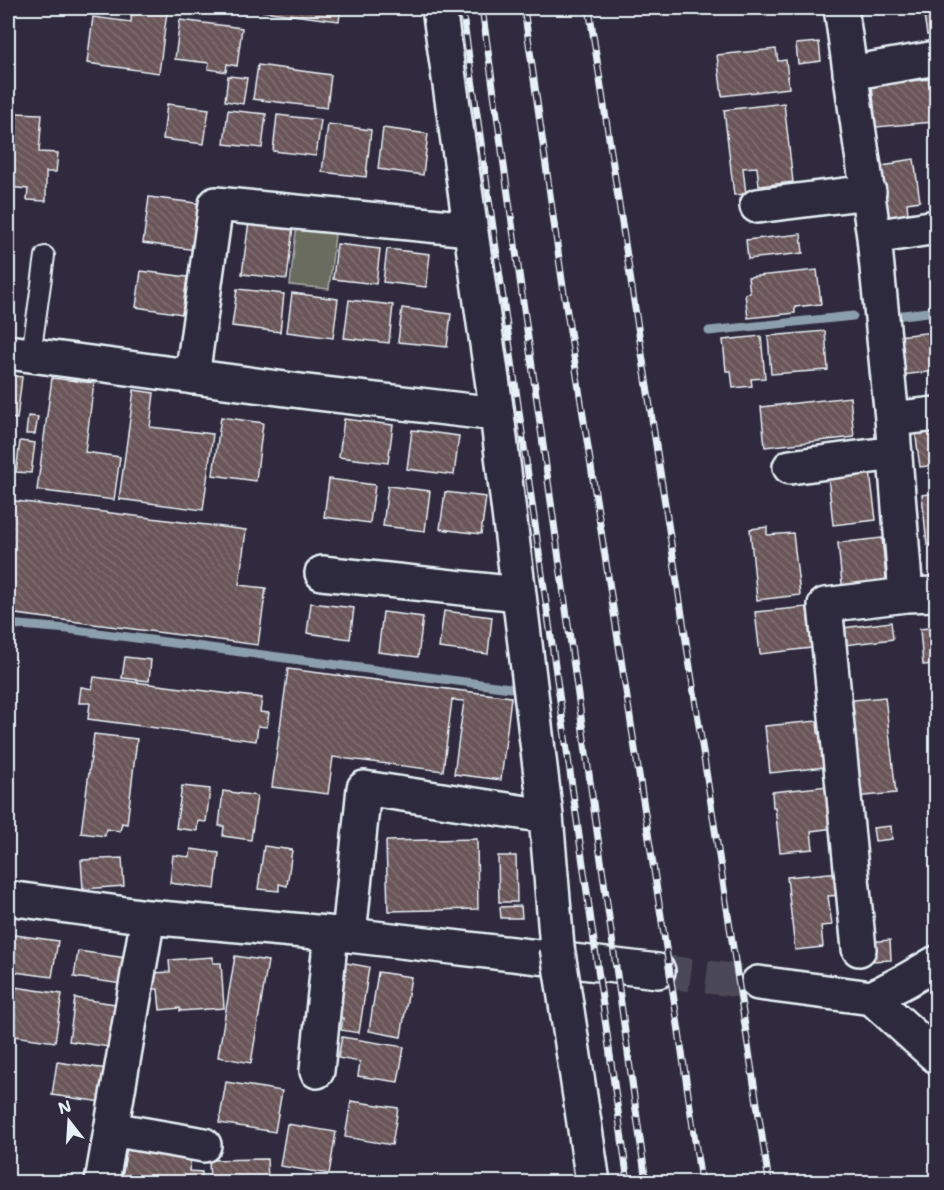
<svg xmlns="http://www.w3.org/2000/svg" width="944" height="1190" font-family="'Shantell Sans',sans-serif">
  <style>
    .green { fill: #6a6c5e; stroke: #a9aeab; stroke-width: 1.5 }
    .lines { fill: none; stroke-linecap: round; stroke-linejoin: round }
    .stream { stroke: #8c9fac; stroke-width: 9 }
    .building { fill: url(#building-back-hatch); stroke: #e8f1f8; stroke-width: 1.5 }
    .minor-tunnel { stroke: #4b4859; stroke-width: 33; stroke-dasharray: 33 16; stroke-linecap: butt }
    .service-casing { stroke: #e8f1f8; stroke-width: 22 }
    .minor-casing { stroke: #e8f1f8; stroke-width: 38 }
    .service { stroke: #2f2a3d; stroke-width: 18 }
    .minor { stroke: #2f2a3d; stroke-width: 33 }
    .rail-casing { stroke: #e8f1f8; stroke-width: 7 }
    .rail { stroke: #2f2a3d; stroke-width: 4.5; stroke-dasharray: 14; stroke-linecap: butt }
    .minor-bridge-casing { stroke: #e8f1f8; stroke-width: 38; stroke-linecap: butt }
    .minor-bridge { stroke: #2f2a3d; stroke-width: 33 }
  </style>
  <defs>
    <pattern id="building-back-hatch" width="6" height="6" patternUnits="userSpaceOnUse" patternTransform="scale(1.5)"><rect width="6" height="6" fill="#6a5658"/><path d="M-1 5l2 2M0 0l6 6M5-1l2 2" fill="none" stroke="#7f6f71"/></pattern>
  </defs>
  <rect width="100%" height="100%" fill="#2f2a3d"/>
  <filter id="ink" filterUnits="userSpaceOnUse"><feTurbulence type="fractalNoise" baseFrequency=".0167" numOctaves="2"/><feDisplacementMap in="SourceGraphic" scale="12" xChannelSelector="R" yChannelSelector="G"/><feConvolveMatrix kernelMatrix="1 2 1 2 8 2 1 2 1" color-interpolation-filters="sRGB"/></filter>
  <g filter="url(#ink)">
    <path class="green" d="M297,222L336,226L329,289L290,285Z"/>
    <g class="lines">
      <path class="stream" d="M895,316L936,311
        M709,331L853,316
        M8,624L68,629L510,688"/>
    </g>
    <path class="building" d="M92,8H118L117,13L92,10Z
      M132,8L167,12L159,73L87,63L93,17L131,22Z
      M262,8H341L339,21L262,11Z
      M923,8H936V33L927,35Z
      M180,20L242,28L237,66L227,64L226,72L208,69L209,63L175,59Z
      M819,42L821,61L798,64L796,44Z
      M776,49L778,61L786,60L789,88L722,96L717,55Z
      M258,65L331,75L327,108L253,99Z
      M228,76L247,78L243,104L225,101Z
      M929,79L933,122L876,127L872,85Z
      M784,103L793,182L759,186L757,167L743,168L746,194L734,195L724,110Z
      M167,104L209,109L204,144L163,139Z
      M228,110L266,114L262,148L224,144Z
      M15,113L42,114L39,152L58,153L56,172H46V201L27,200L28,189L8,187V131H14Z
      M277,115L321,120L316,156L273,151Z
      M328,124L371,130L366,177L322,172Z
      M383,128L428,134L423,175L378,169Z
      M914,159L920,201L907,203L908,215L889,218L887,207L881,208L875,167L895,164V162Z
      M149,197L203,204L197,250L143,243Z
      M249,221L293,226L287,279L242,274Z
      M801,234L803,253L748,259L746,240Z
      M337,244L380,249L376,284L333,279Z
      M387,249L430,254L426,287L383,282Z
      M817,270L821,304L795,307V313L748,318L745,294L750,293L748,277Z
      M141,271L187,277L182,314L136,307Z
      M237,289L284,294L280,332L232,326Z
      M292,293L338,299L333,338L287,332Z
      M349,300L393,305L389,343L344,338Z
      M402,308L451,314L447,347L398,342Z
      M825,331L828,370L771,374L768,336Z
      M934,332L936,371L902,375L898,336Z
      M761,336L765,378L751,379L752,386L733,388L731,371H726L723,340Z
      M8,375L22,377L17,419L8,418Z
      M52,378L94,383L85,452L120,457L114,500L37,490Z
      M134,390L154,393L150,427L213,434L203,510L119,499Z
      M850,397L854,437L765,447L761,407Z
      M28,416L38,417L35,434H26Z
      M221,417L263,423L256,481L213,475Z
      M344,419L393,425L388,463L339,457Z
      M936,428V465L920,467L915,430Z
      M412,430L459,436L454,475L407,469Z
      M20,441L35,443L31,473L16,472Z
      M870,472L876,520L833,525L828,476Z
      M329,479L375,485L370,523L324,517Z
      M388,486L430,491L425,531L383,526Z
      M445,492L486,497L481,534L440,529Z
      M936,493V544L927,545L922,495Z
      M8,500L246,530L239,585L266,588L258,645L8,613Z
      M767,527V535L793,533L800,595L757,600L750,529Z
      M882,538L887,588L843,594L838,543Z
      M311,603L354,608L350,639L307,633Z
      M807,607L811,648L760,654L755,612Z
      M444,611L492,617L488,654L439,648Z
      M383,612L423,617L418,657L378,652Z
      M891,622L893,639L845,645L843,628Z
      M936,627V664L923,665L920,629Z
      M125,657L151,660L149,681L122,678Z
      M288,669L511,697L501,780L454,774L464,701L452,700L443,771L333,757L328,794L272,787Z
      M94,677L262,698L260,712L269,713L267,727L258,726L256,741L88,719L90,703H79L81,687L92,689Z
      M885,697L896,793L854,797L844,701Z
      M817,721L818,733H821L825,767L770,773L765,726Z
      M94,734L137,739L127,824L122,823L120,831L106,829L105,836L81,833Z
      M182,786L210,789L206,822L198,821L197,831L176,828Z
      M829,786L834,828L811,831L813,849L780,852L775,807H773L772,792Z
      M223,791L257,796L251,840L223,836L224,826H219Z
      M891,826L892,839L875,841L873,828Z
      M477,839L478,909L388,911L386,841Z
      M264,846L292,850L287,886L279,884V891L258,889Z
      M191,849L219,853L215,889L170,883L173,855L190,857Z
      M498,856H516L517,902H499Z
      M122,858L124,886L83,889L81,860Z
      M840,872L843,895L828,896L832,925L821,926L823,947L795,950L787,877Z
      M521,906L522,918H501L500,907Z
      M8,934L58,941L52,977L8,971Z
      M890,940L891,960L870,961L869,942Z
      M78,951L126,958L122,984L74,977Z
      M235,956L268,961L251,1063L218,1057Z
      M213,957V963H221L224,1008L180,1011V1008L160,1010L158,989H154L153,973L170,972L169,960Z
      M341,962L369,967L359,1033L341,1030L343,1018L332,1016Z
      M378,972L411,977L401,1037L369,1031Z
      M8,986L62,994L55,1042L8,1035Z
      M75,998L115,1004L109,1047L69,1041Z
      M342,1037L404,1047L398,1082L358,1076L360,1062L338,1058Z
      M57,1062L114,1070L109,1103L52,1095Z
      M226,1082L282,1091L275,1132L219,1123Z
      M351,1101L398,1108L392,1145L345,1137Z
      M287,1124L336,1132L329,1174L280,1166Z
      M127,1147L192,1150L189,1171L202,1172L201,1182H147L122,1178Z
      M267,1159L268,1182H210L209,1160Z"/>
    <g class="lines">
      <path class="minor-tunnel" d="M658,971L758,983"/>
      <defs>
        <path id="service" d="M31,355L45,256"/>
        <path id="minor" d="M439,8L497,414L546,816L557,947
          M841,8L874,237L892,419L906,595L936,594
          M850,73L936,58
          M757,206L869,192
          M874,237L936,227
          M8,352L308,392L497,414
          M192,377L216,204L470,229
          M892,419L936,414
          M790,467L895,453
          M322,573L519,594
          M8,898L148,917L349,935L658,971
          M349,935L364,788L546,816
          M859,949L825,605L906,595
          M758,983L872,998L936,1056
          M563,984L593,1182
          M872,998L907,980L936,963
          M317,1071L331,934
          M111,1129L204,1145
          M102,1182L148,917"/>
      </defs>
      <use href="#service" class="service-casing"/>
      <use href="#minor" class="minor-casing"/>
      <use href="#service" class="service"/>
      <use href="#minor" class="minor"/>
      <defs>
        <path id="rail" d="M462,8L628,1182
          M482,8L646,1182
          M524,8L562,280L678,1025L701,1182
          M589,8L769,1182"/>
      </defs>
      <use href="#rail" class="rail-casing"/>
      <use href="#rail" class="rail"/>
      <defs>
        <path id="minor-bridge" d="M557,947L563,984"/>
      </defs>
      <use href="#minor-bridge" class="minor-bridge-casing"/>
      <use href="#minor-bridge" class="minor-bridge"/>
    </g>
  </g>
  <rect width="944" height="1190" fill="none" stroke="#2f2a3d" stroke-width="30"/>
  <rect x="15" y="15" width="914" height="1160" fill="none" stroke="#e8f1f8" stroke-width="2" filter="url(#ink)"/>
  <g transform="translate(69 1121) rotate(343)" stroke="#2f2a3d" stroke-width="4.5" paint-order="stroke">
  <path d="M0-4.5L10 22L0 15L-10 22Z" fill="#e8f1f8"/>
  <text y="-9" font-size="16" font-weight="bold" text-anchor="middle" fill="#e8f1f8">N</text>
  </g>
</svg>
